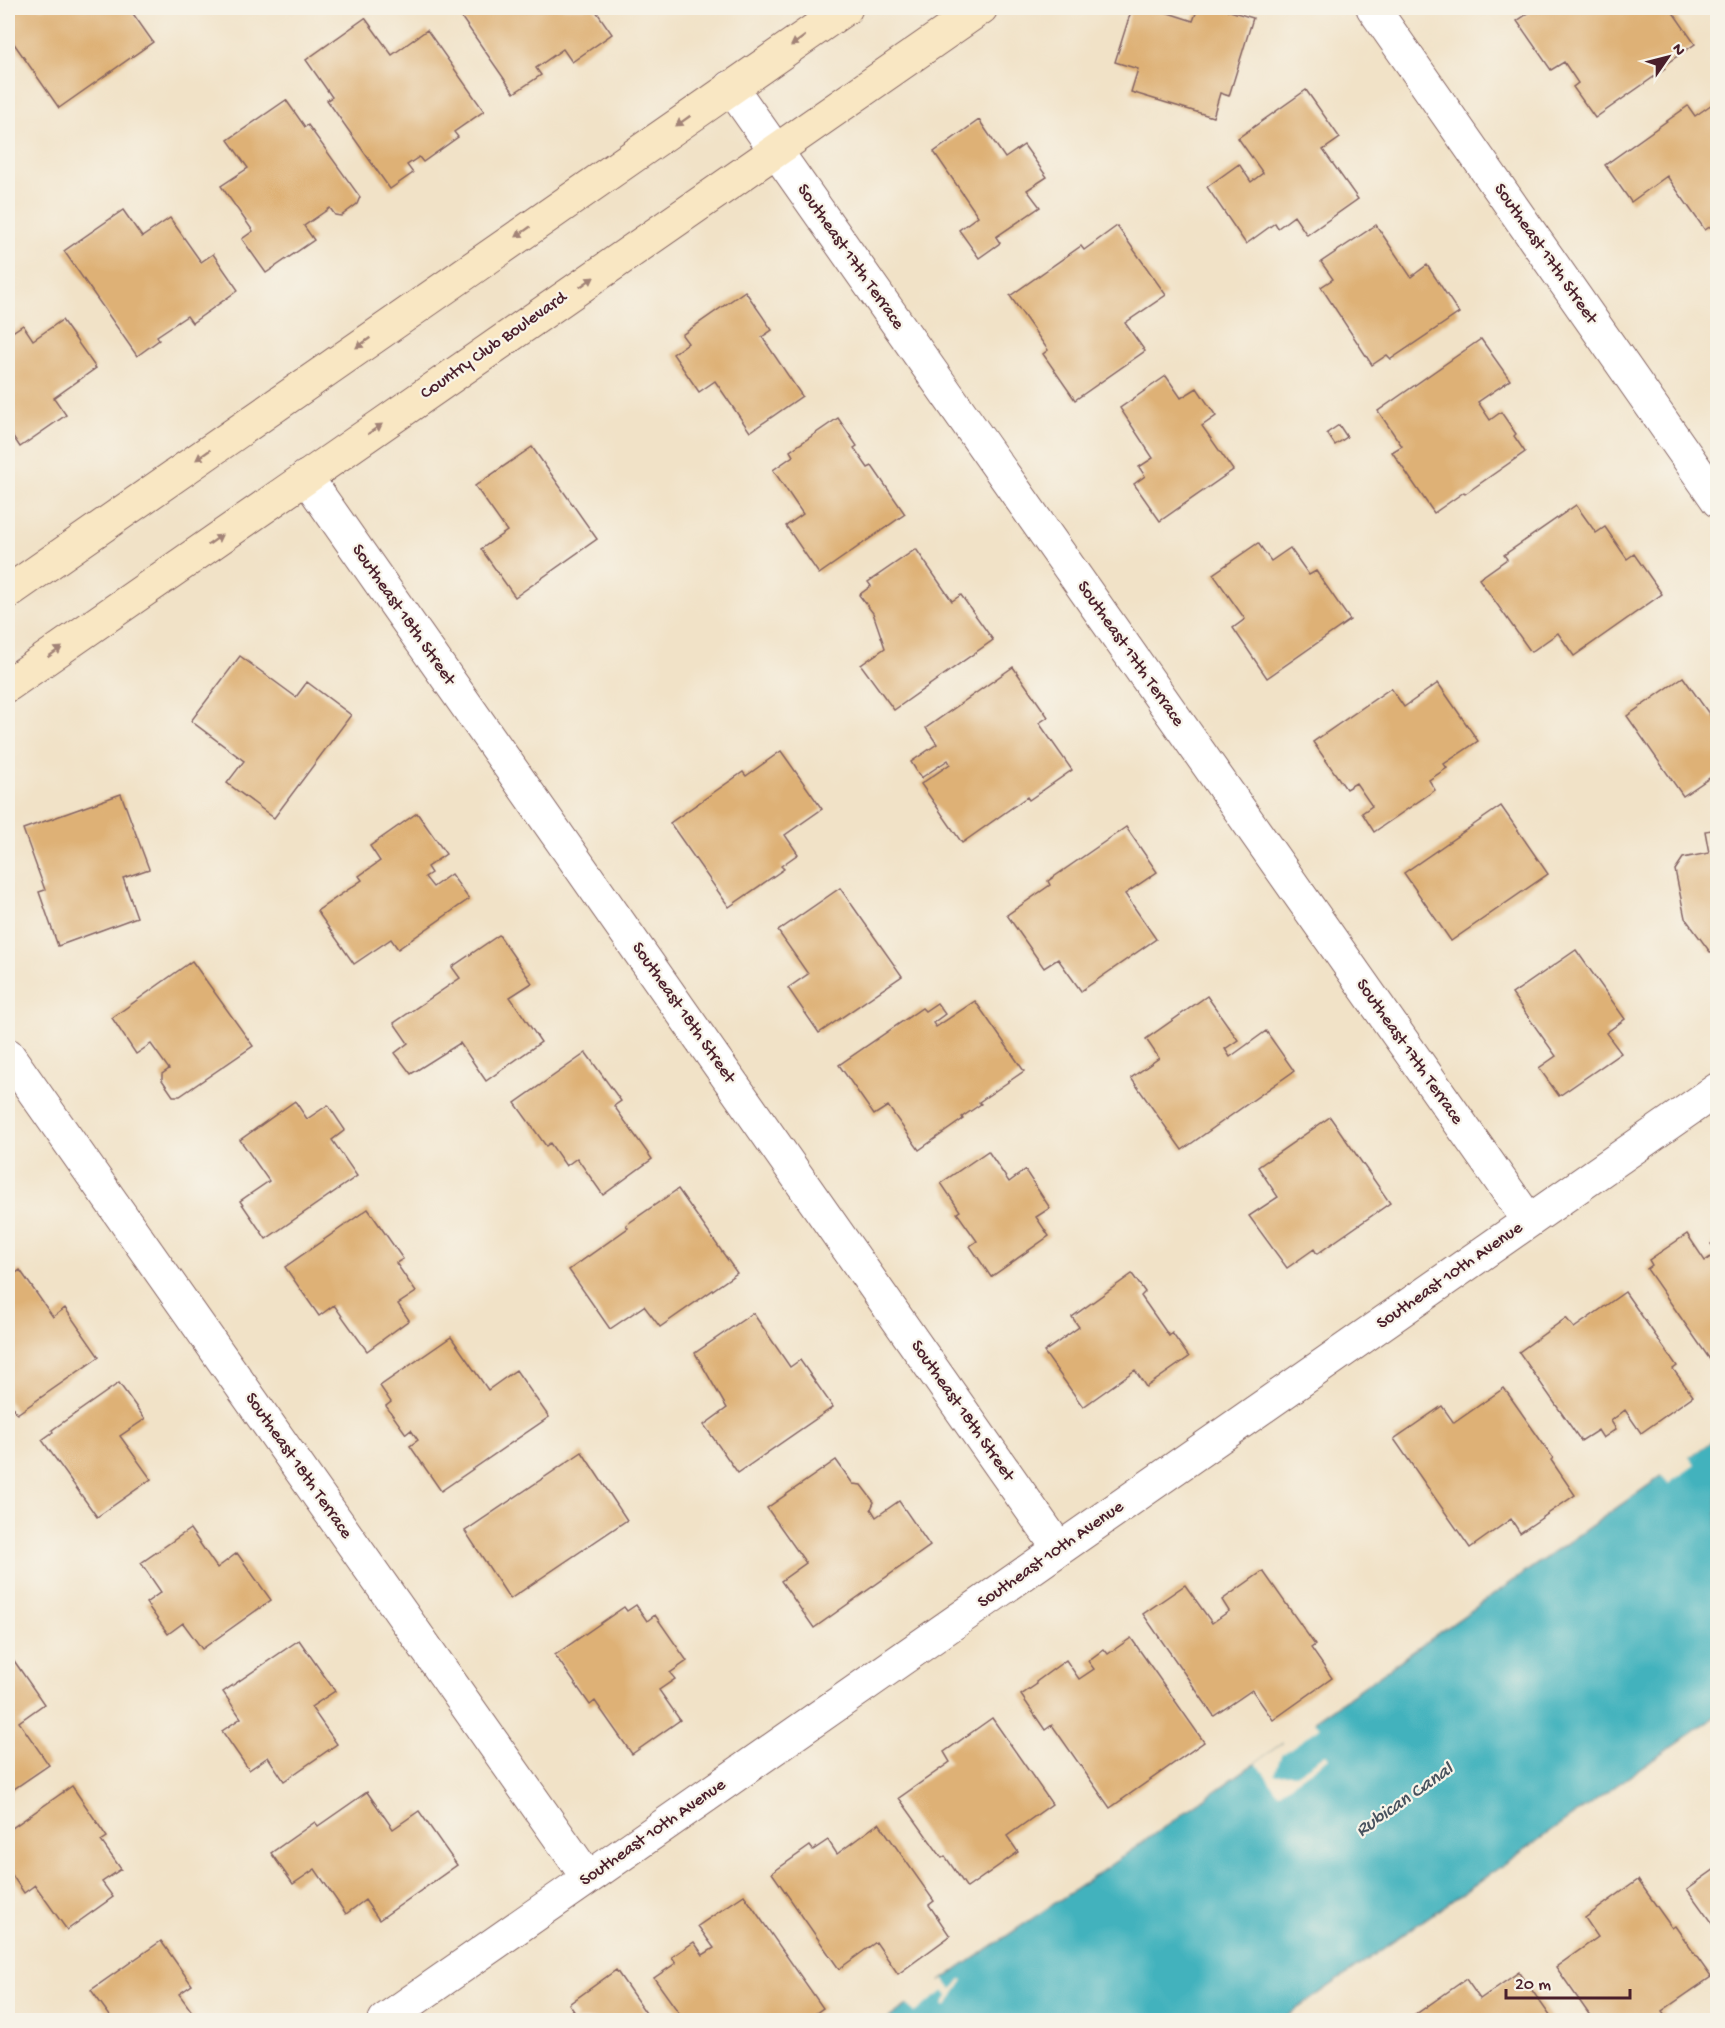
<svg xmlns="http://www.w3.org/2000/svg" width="1725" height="2028" font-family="'Gochi Hand',sans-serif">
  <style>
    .water { fill: #43b2bd; stroke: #466874; stroke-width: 1.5 }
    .pier { fill: #f1e2c7 }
    .building { fill: #deb176 }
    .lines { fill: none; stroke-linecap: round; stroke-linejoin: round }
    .minor-casing { stroke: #846362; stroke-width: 35 }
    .secondary-casing { stroke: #846362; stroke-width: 35 }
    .minor { stroke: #fff; stroke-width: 33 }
    .secondary { stroke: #f9e7c3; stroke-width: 33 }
    .oneway { fill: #a28377 }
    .labels { text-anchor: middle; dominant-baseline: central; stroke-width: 4.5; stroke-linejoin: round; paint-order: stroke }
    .street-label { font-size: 18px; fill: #4a1f2b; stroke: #f7f3e8 }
    .water-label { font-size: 20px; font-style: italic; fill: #48525e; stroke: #f7f3e8 }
  </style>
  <rect width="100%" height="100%" fill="#f7f3e8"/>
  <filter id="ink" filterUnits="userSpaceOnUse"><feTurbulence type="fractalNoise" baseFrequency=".0167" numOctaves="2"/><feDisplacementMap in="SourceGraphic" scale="12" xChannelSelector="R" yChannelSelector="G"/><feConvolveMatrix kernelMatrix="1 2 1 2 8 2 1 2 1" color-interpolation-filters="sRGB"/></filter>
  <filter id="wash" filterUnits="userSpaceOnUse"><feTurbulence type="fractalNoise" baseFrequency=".008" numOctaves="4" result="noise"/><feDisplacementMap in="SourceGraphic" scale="24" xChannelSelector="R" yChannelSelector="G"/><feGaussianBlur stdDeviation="1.35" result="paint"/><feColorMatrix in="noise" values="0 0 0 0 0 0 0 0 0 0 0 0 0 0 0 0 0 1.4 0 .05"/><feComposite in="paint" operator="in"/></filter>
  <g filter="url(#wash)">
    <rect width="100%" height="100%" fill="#f1e2c7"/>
    <path class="water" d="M1717,1437V1715L1281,2020H886L961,1967L1095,1876Z"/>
    <path class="pier" d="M1718,1434L1717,1437L1689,1457L1695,1465L1668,1484L1661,1474Z
      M1313,1718L1320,1728L1281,1755L1275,1774H1296L1326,1754L1329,1758L1278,1793L1256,1762L1283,1743L1282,1740Z
      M944,1979L952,1990L961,1979L964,1980L946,2007L943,2005L948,1996L944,1991L914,2013L906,2003L938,1980L940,1982Z"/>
    <g id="blocks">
      <path class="building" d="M8,8H129L153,42L59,108L8,35Z
        M455,8H594L612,34L572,62L563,49L536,68L541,75L514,93Z
        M1132,8H1153L1193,21L1198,8H1220L1253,18L1229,96L1220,93L1213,117L1131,92L1138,69L1115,62Z
        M1536,8H1670L1695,44L1663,66L1665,69L1595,118L1573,87L1578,83L1564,62L1551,70L1517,21Z
        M365,18L392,55L427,30L484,111L454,132L458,137L423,162L419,157L407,165L413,173L390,189L327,100L332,97L306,60Z
        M1306,90L1340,138L1323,150L1358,199L1307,235L1294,216L1278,228L1275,223L1246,244L1207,187L1239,164L1251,182L1263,173L1238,138Z
        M286,100L305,127L308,125L360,197L357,204L341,216L335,215L330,208L304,226L314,240L266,273L242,239L253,231L221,186L248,168L228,140Z
        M1715,102L1718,108V221L1705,230L1667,176L1631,202L1605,165L1688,106L1695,116Z
        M979,120L1005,158L1024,145L1047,177L1027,190L1040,207L996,237L1000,243L979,258L959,230L978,216L934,152Z
        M123,210L142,237L170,218L201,262L213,254L238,290L192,323L187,316L157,336L159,340L137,356L64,251Z
        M1376,225L1411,277L1427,265L1459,313L1391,359L1387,355L1372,365L1321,287L1333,279L1321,262Z
        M1117,226L1166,295L1125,323L1145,351L1075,400L1043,354L1048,350L1010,296L1081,246L1084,250Z
        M745,291L772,330L762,337L802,396L750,432L715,381L699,392L673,354L688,343L682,335Z
        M62,320L96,368L54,398L66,415L20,447L8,429V335L23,325L33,340Z
        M1481,339L1510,380L1478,402L1490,420L1501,412L1516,434L1514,436L1525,452L1465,494L1464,492L1434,513L1392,452L1402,446L1378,411Z
        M1166,376L1181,398L1197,388L1216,416L1202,426L1233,470L1160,521L1134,484L1145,476L1139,467L1153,458L1120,408Z
        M838,418L857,446L854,448L868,468L872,466L905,514L819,574L786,526L803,514L773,470L793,456L790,451Z
        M1339,425L1347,437L1335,445L1327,433Z
        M532,447L597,539L515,597L481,549L507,531L475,486Z
        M1576,505L1596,533L1605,527L1627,559L1634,554L1662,594L1574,656L1558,633L1531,652L1479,579L1507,559L1504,555Z
        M1258,543L1271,561L1290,548L1309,575L1316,571L1350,620L1267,678L1233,628L1245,619L1213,574Z
        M916,549L952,601L961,595L993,640L894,710L861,665L885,648L873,613L859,595L871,586L868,582Z
        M240,656L296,697L307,682L351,715L274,818L227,783L244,761L191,721Z
        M1013,667L1048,717L1039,723L1072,770L1029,800L1027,797L962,843L921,784L950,764L948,760L921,778L911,762L937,744L926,728Z
        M1683,677L1712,718L1718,714V772L1683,796L1627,716Z
        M1438,683L1478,741L1444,764L1447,768L1429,780L1435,790L1374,832L1362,813L1372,806L1356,783L1346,789L1313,742L1391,688L1404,707Z
        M781,751L822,809L785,835L798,854L781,866L784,869L729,907L670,823L743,772L746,776Z
        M121,794L149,869L123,878L137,917L58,946L39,892L45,890L23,829Z
        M1501,806L1548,874L1451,941L1404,873Z
        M417,813L446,854L427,867L431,873L425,877L433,887L451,874L469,899L398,949L391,939L354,964L317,911L362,880L359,876L380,861L370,846Z
        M1126,827L1157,872L1125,894L1156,939L1081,991L1058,959L1044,968L1007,915L1050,885L1048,881Z
        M1718,829V951L1710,952L1685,918L1675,870L1683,858L1709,853L1705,831Z
        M840,888L902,976L819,1033L788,988L808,974L778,931Z
        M499,935L532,983L510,997L541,1042L486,1081L460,1043L411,1074L395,1053L408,1043L394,1023L460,978L452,967Z
        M1576,950L1625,1019L1606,1033L1621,1053L1559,1096L1539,1068L1556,1056L1512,994Z
        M192,961L253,1046L180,1096H173L162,1080V1074L169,1069L151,1044L136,1054L112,1018Z
        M1207,996L1238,1040L1225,1049L1230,1057L1266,1031L1294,1071L1182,1150L1131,1078L1159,1058L1146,1039Z
        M975,1001L1024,1071L979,1102L981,1104L962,1117L963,1119L919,1150L888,1106L874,1115L839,1065L922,1008L925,1011L937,1003L945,1014L933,1023L936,1027Z
        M586,1053L621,1101L614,1106L652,1159L603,1195L577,1158L566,1166L550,1143L546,1146L515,1103Z
        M295,1101L307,1119L328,1105L345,1130L332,1140L357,1176L266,1239L240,1201L269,1181L240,1140Z
        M1330,1117L1390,1203L1317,1254L1314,1249L1287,1268L1249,1216L1278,1197L1258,1167Z
        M988,1151L1009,1182L1025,1170L1050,1208L1036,1217L1049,1236L991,1277L970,1246L977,1241L957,1213L960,1211L941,1183Z
        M678,1189L737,1273L660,1327L644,1306L610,1329L569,1270L628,1228L626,1225Z
        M368,1209L403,1259L396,1263L416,1292L398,1304L409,1320L367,1351L334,1305L319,1316L285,1267Z
        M1687,1234L1705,1261L1717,1252L1711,1244L1718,1240V1371L1647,1269L1652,1265L1649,1260Z
        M20,1270L53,1317L65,1308L99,1357L17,1414L8,1400V1279Z
        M1132,1274L1145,1292L1141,1296L1169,1336L1172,1333L1189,1357L1146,1387L1135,1370L1083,1407L1044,1352L1079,1327L1072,1317Z
        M1625,1292L1677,1366L1673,1369L1693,1396L1641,1433L1625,1410L1611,1421L1616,1429L1603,1438L1598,1430L1581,1441L1519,1352L1566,1318L1574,1328Z
        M753,1313L790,1367L800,1360L833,1407L738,1473L704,1425L727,1408L695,1353Z
        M451,1337L488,1390L516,1370L549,1417L441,1491L410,1446L418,1440L411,1430L406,1434L386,1406L391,1402L380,1386Z
        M119,1383L145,1419L120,1436L151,1479L97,1517L42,1440L53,1432L52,1430Z
        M1504,1388L1553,1458L1551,1460L1575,1495L1520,1533L1511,1519L1470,1548L1394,1439L1442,1406L1454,1423Z
        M582,1452L627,1520L510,1599L465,1531Z
        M836,1460L853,1484L861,1485L874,1502L871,1509L876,1517L899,1501L930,1546L814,1628L781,1581L806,1563L767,1508Z
        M190,1529L217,1568L237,1553L271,1600L202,1649L183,1623L168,1634L146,1603L161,1592L141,1563Z
        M1263,1571L1315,1645L1311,1648L1332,1678L1273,1720L1252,1690L1214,1716L1143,1614L1185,1585L1212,1623L1229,1611L1222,1600Z
        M636,1605L647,1621L655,1615L687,1661L670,1673L675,1679L659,1690L680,1720L632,1754L595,1701L590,1705L555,1655L624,1607L627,1611Z
        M1131,1638L1204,1742L1110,1808L1052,1725L1045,1730L1021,1695L1037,1684L1036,1682L1066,1660L1079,1679L1094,1669L1088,1661L1104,1649L1108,1654Z
        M299,1640L335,1691L311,1707L337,1744L284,1781L268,1757L249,1770L222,1731L241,1718L223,1692Z
        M8,1652L44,1704L19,1722L49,1765L8,1793Z
        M992,1718L1052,1804L1007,1836L1018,1852L967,1888L945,1856L942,1858L899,1798L950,1762L944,1752Z
        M72,1786L107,1837L101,1841L121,1869L102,1882L113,1897L67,1930L35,1885L24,1893L8,1869V1831Z
        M367,1792L393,1829L419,1811L457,1865L379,1920L365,1900L346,1914L315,1869L293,1884L271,1853L315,1822L318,1826Z
        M879,1823L934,1901L929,1905L950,1936L898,1974L876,1942L839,1969L772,1873L810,1846L813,1850L828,1840L837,1854Z
        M1718,1867V1932L1687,1889Z
        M1638,1880L1672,1928L1675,1926L1711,1977L1662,2011L1669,2020H1593L1556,1967L1598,1937L1585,1918Z
        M744,1895L823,2008L806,2020H684L654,1978L676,1963L672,1957L694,1942L703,1955L714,1948L698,1926Z
        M161,1941L192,1985L179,1994L198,2020H113L91,1990Z
        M616,1970L648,2016L642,2020H574L578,2017L569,2004Z
        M1519,1972L1553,2020H1419L1415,2015L1466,1979L1480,1999Z"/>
    </g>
  </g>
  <g filter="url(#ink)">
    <use href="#blocks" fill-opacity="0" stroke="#846362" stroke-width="1.5"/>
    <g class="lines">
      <defs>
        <path id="minor" d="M1373,8L1718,501
          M731,87L1529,1221
          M306,477L1059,1549
          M8,1055L588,1878
          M385,2020L1718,1089"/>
        <path id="secondary" d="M8,592L846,8
          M8,685L981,8"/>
      </defs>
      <use href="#minor" class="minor-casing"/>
      <use href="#secondary" class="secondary-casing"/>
      <use href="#minor" class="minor"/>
      <use href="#secondary" class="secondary"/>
    </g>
    <defs><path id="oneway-solid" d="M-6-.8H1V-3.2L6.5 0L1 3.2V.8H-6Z" transform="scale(1.5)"/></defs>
    <g class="oneway">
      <use href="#oneway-solid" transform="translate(798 41) rotate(145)"/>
      <use href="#oneway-solid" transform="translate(683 121) rotate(145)"/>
      <use href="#oneway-solid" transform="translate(523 232) rotate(145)"/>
      <use href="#oneway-solid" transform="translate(587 282) rotate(-35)"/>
      <use href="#oneway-solid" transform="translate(363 343) rotate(145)"/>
      <use href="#oneway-solid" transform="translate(375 429) rotate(-35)"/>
      <use href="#oneway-solid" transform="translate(203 455) rotate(145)"/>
      <use href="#oneway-solid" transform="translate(215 540) rotate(-35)"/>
      <use href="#oneway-solid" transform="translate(55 652) rotate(-35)"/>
    </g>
  </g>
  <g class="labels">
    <g class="street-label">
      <text transform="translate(1545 254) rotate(55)">Southeast 17th Street</text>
      <text transform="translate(850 257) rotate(55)">Southeast 17th Terrace</text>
      <text transform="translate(494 346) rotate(-35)">Country Club Boulevard</text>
      <text transform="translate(403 615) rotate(55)">Southeast 18th Street</text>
      <text transform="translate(1130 654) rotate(55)">Southeast 17th Terrace</text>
      <text transform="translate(683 1013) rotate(55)">Southeast 18th Street</text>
      <text transform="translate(1409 1052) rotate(55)">Southeast 17th Terrace</text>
      <text transform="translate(1450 1276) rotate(-35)">Southeast 10th Avenue</text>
      <text transform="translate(962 1411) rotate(55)">Southeast 18th Street</text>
      <text transform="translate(298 1466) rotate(55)">Southeast 18th Terrace</text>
      <text transform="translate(1051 1555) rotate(-35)">Southeast 10th Avenue</text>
      <text transform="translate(653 1833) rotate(-35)">Southeast 10th Avenue</text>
    </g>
    <g class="water-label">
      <text transform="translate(1405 1801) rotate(-35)">Rubican Canal</text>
    </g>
  </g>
  <rect width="1725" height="2028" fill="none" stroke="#f7f3e8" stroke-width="30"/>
  <g transform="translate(1668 57) rotate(55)" stroke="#f7f3e8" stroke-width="4.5" paint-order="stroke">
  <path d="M0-4.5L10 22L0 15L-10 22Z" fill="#4a1f2b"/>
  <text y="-9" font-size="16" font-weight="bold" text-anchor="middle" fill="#4a1f2b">N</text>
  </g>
  <path d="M1506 1989v9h124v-9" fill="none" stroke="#4a1f2b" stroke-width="3"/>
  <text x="1515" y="1989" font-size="18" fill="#4a1f2b" stroke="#f7f3e8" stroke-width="4.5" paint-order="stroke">20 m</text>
</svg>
